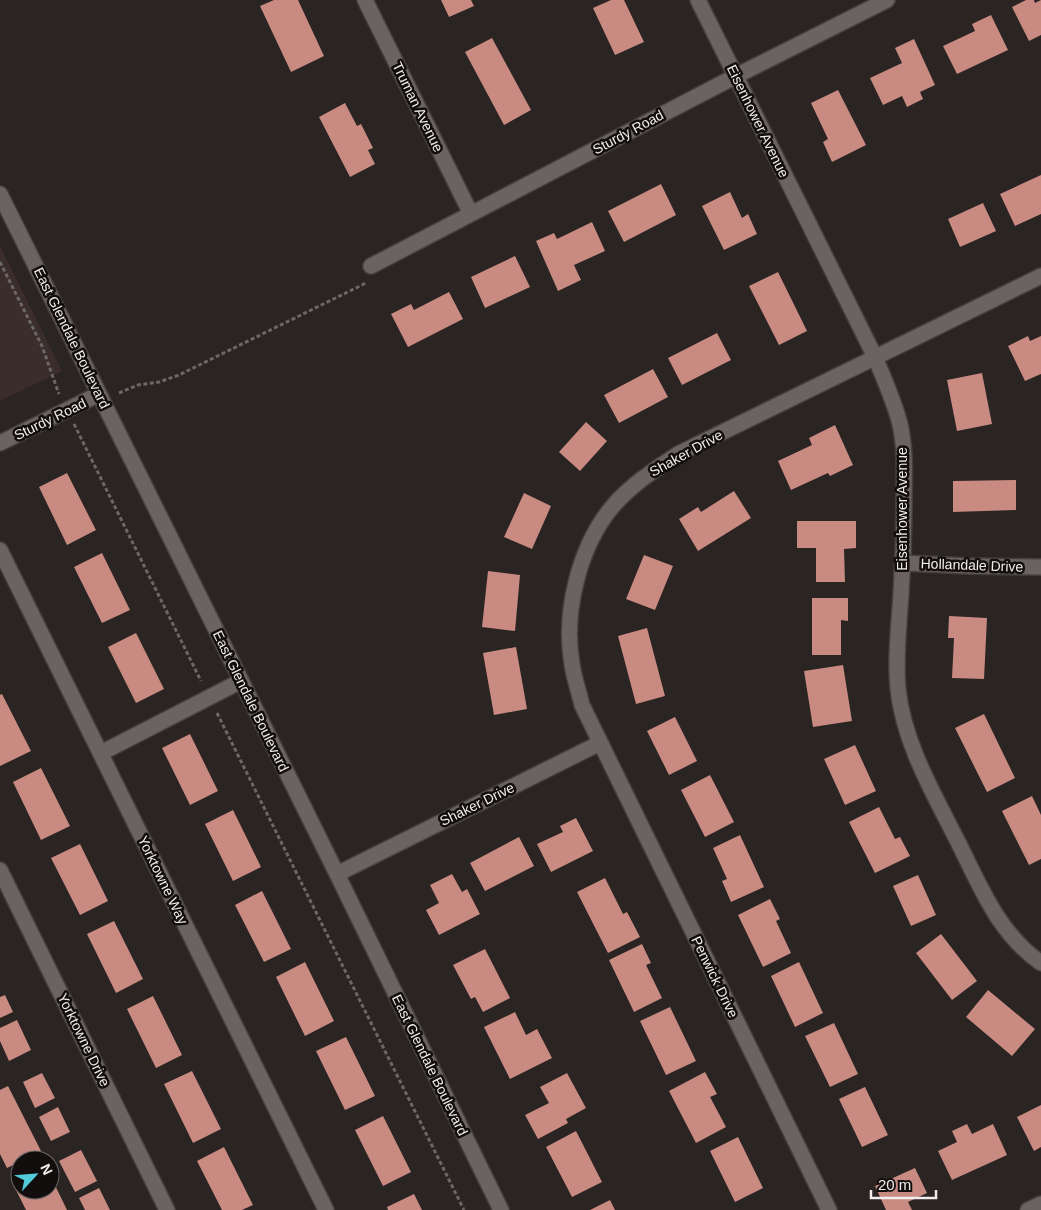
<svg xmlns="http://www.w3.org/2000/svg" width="1041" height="1210" font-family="Arial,sans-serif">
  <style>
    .built { fill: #3a2d2b }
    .building { fill: #c98a82 }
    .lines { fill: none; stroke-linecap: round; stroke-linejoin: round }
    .minor-casing { stroke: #443e3e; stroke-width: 18 }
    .path { stroke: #6c6766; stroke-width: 3; stroke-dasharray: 4 2.5; stroke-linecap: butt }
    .minor { stroke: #6b6362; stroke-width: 15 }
    .labels { text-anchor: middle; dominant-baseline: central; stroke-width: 5; stroke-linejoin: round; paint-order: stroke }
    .street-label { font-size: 14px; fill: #f2eded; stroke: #110e0d }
  </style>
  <rect width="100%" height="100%" fill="#2a2423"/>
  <path class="built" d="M0,246L62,371L0,401Z"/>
  <path class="building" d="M274,0H298L324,56L291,72L260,6Z
    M441,0H471L474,6L449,17Z
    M611,0H624L644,42L615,55L593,8Z
    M1026,0H1034L1035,3L1041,0V35L1029,41L1012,7Z
    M991,15L1008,50L957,74L943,46L975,31L972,24Z
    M492,38L531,110L504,125L465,52Z
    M914,39L935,85L920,92L923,99L907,107L902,96L883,105L870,78L902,63L895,48Z
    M838,90L866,145L832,162L823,142L828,139L811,103Z
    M345,103L357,126L361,124L373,148L368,150L375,164L350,177L319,117Z
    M1041,175V214L1015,226L1000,194Z
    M661,184L676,215L624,242L608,211Z
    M730,192L742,218L748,214L757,234L724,250L702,206Z
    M983,203L996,231L960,247L948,219Z
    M592,222L605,251L574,265L581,280L558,291L536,241L554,233L557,239Z
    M515,256L530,287L485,308L471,277Z
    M778,272L807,331L779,345L749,286Z
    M449,292L463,319L408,347L391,314L411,304L414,310Z
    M717,333L731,360L682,385L668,358Z
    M1028,336L1030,341L1041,336V374L1025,381L1008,346Z
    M653,369L668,397L619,423L604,395Z
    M982,373L992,424L957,431L947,380Z
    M586,422L607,441L580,471L559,452Z
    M835,425L853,465L830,476L828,473L791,490L778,461L812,445L809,438Z
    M67,473L96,530L67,545L39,487Z
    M1016,480V510L953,512V481Z
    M734,491L751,518L698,551L679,519L698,507L701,512Z
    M524,493L551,506L532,549L504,537Z
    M797,521H856V548L844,549L845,582H816V548H797Z
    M102,553L130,610L102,623L74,567Z
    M644,555L673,566L655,610L626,599Z
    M488,571L520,575L515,631L482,627Z
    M812,598H848V621L841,620V655H812Z
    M949,616L987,618L984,679L952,678L954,638H948Z
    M647,628L665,696L636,704L618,636Z
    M136,633L164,689L136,703L108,647Z
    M516,647L527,709L494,715L483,653Z
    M843,665L852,721L813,727L804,671Z
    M2,694L31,751L0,766V695Z
    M984,714L1015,778L987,792L955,728Z
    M675,717L697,761L669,775L647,731Z
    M190,734L218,791L190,805L162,748Z
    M855,745L876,791L845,805L824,759Z
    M41,768L70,826L41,840L13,782Z
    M710,775L734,822L705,837L681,790Z
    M1032,796L1041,815V859L1029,865L1002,811Z
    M879,807L895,839L900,837L910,856L875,873L849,822Z
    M233,810L261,867L233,881L205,824Z
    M576,818L593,851L551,872L537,844L563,832L560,826Z
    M740,835L764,887L731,902L722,881L727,879L713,848Z
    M519,837L534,866L485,891L470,863Z
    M80,844L108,901L80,915L51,858Z
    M452,874L462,892L467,889L480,914L439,935L426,910L439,903L430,885Z
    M918,875L936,915L911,926L893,886Z
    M605,878L623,914L627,912L640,937L608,953L577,892Z
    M262,891L291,949L264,962L235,905Z
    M770,899L780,919L776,921L791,953L763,967L738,915Z
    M114,921L143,979L116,993L87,934Z
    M941,934L977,981L952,1000L916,953Z
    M642,944L651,963L646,965L662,998L634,1012L609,960Z
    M485,949L510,998L483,1012L475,997L471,999L453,965Z
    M305,962L334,1021L305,1036L276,977Z
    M799,962L823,1013L795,1027L771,976Z
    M988,990L1035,1029L1012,1056L966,1017Z
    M5,995L13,1012L0,1018V997Z
    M153,996L182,1055L156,1068L127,1009Z
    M670,1007L696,1061L666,1075L640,1021Z
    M515,1012L526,1035L537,1029L552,1058L510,1079L484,1027Z
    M17,1020L31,1050L9,1061L0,1041V1028Z
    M834,1023L858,1074L830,1087L805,1036Z
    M346,1037L375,1096L345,1110L316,1051Z
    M192,1071L221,1129L193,1143L164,1084Z
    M705,1072L717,1094L710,1097L726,1127L696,1143L669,1091Z
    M42,1073L55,1098L35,1108L23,1082Z
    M567,1073L586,1108L566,1119L568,1123L538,1139L525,1115L549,1103L540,1087Z
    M8,1086L41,1151L7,1168L0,1154V1090Z
    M865,1087L888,1135L862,1147L839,1099Z
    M1041,1105V1147L1034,1151L1017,1117Z
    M58,1107L70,1132L51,1141L39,1117Z
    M383,1116L411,1172L383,1186L355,1130Z
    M967,1124L972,1134L993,1124L1007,1155L952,1180L938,1151L957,1142L952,1131Z
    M576,1131L602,1182L572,1197L546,1147Z
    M738,1137L763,1188L735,1202L710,1151Z
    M224,1147L253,1205L242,1210H222L197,1161Z
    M81,1150L97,1181L75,1192L59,1161Z
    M915,1168L927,1193L908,1202L912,1210H886L875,1186Z
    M20,1175V1190H50V1175L67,1210H26L11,1180Z
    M99,1188L110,1210H85L79,1198Z
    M414,1194L422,1210H388L387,1207Z
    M610,1200L615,1210H590Z"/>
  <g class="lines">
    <defs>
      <path id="minor" d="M365,0L471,214
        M698,0L875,357C884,379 894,401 900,424C906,451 904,477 904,503C904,534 903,564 901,594C899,625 895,658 898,689C904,746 937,799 962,850C983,893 1001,935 1041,963
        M0,194L337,874L501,1210
        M371,266L736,76L887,0
        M0,443L99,394
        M0,550L326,1210
        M903,563L969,566L1041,567
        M101,753L241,681
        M0,870L167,1210
        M337,874L600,743
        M829,1210L582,705C579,692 574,678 572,664C563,613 579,546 613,506C631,485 654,470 678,454L1041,276
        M1028,1210L1041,1204"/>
    </defs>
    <use href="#minor" class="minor-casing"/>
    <path class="path" d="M0,262L42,346L59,394
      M119,393L138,385L159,382L179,375L366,283
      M74,424L201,681
      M217,713L464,1210"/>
    <use href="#minor" class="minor"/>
  </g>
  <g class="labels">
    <g class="street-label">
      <text transform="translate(418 107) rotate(64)">Truman Avenue</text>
      <text transform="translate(758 121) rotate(64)">Eisenhower Avenue</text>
      <text transform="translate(628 132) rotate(-28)">Sturdy Road</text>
      <text transform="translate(72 338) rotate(64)">East Glendale Boulevard</text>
      <text transform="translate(50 419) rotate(-26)">Sturdy Road</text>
      <text transform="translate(686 453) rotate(-29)">Shaker Drive</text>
      <text transform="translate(902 509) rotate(-90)">Eisenhower Avenue</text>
      <text transform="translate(972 565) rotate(2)">Hollandale Drive</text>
      <text transform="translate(251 701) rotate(64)">East Glendale Boulevard</text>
      <text transform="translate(477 804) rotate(-26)">Shaker Drive</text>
      <text transform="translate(163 880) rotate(64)">Yorktowne Way</text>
      <text transform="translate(715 977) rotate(64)">Penwick Drive</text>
      <text transform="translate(84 1040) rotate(64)">Yorktowne Drive</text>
      <text transform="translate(430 1065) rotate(64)">East Glendale Boulevard</text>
    </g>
  </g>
  <g transform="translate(35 1175) rotate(64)"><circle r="24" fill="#110e0d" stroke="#6b6767"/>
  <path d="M0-4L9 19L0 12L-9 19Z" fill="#53cbda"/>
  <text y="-8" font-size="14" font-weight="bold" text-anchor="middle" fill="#f2eded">N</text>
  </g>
  <path d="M871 1190v8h65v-8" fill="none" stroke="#f2eded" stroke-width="2.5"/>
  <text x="878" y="1190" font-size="15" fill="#f2eded" stroke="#110e0d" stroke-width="4" paint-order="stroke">20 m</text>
</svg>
